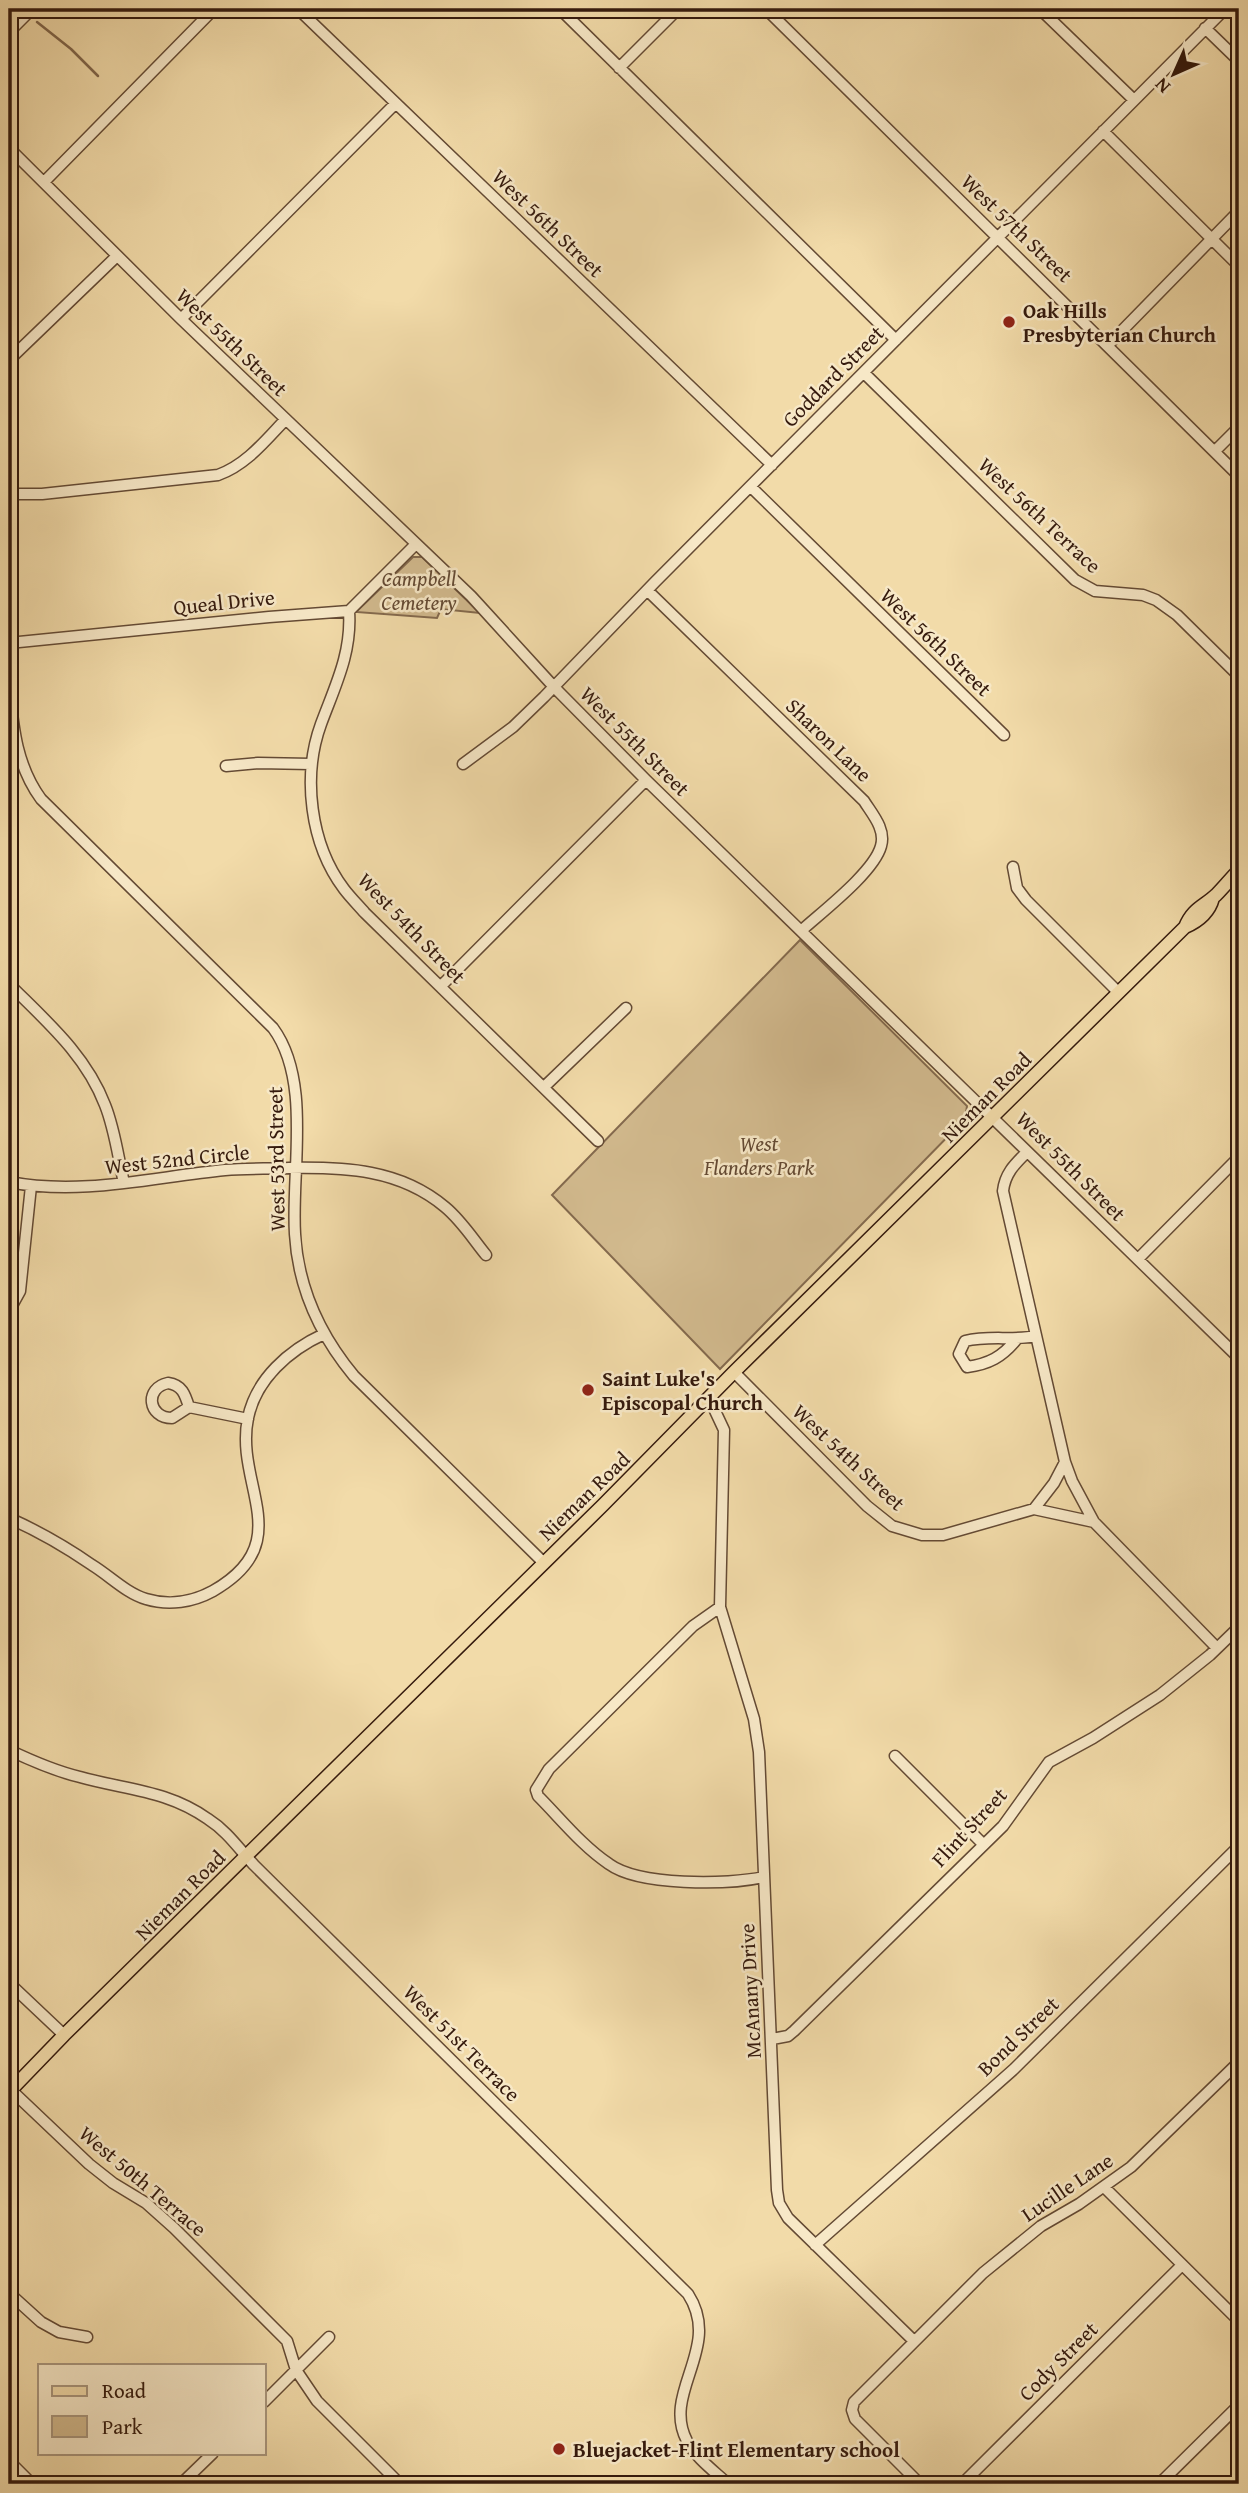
<svg xmlns="http://www.w3.org/2000/svg" width="1248" height="2493" font-family="'Gentium Book Plus',serif">
  <style>
    .green { fill: #d2ba8e; stroke: #846a4e; stroke-width: 2 }
    .lines { fill: none; stroke-linecap: round; stroke-linejoin: round }
    .stream { stroke: #80664b; stroke-width: 2.5 }
    .minor-casing { stroke: #644a34; stroke-width: 13 }
    .major-casing { stroke: #351a0d; stroke-width: 15 }
    .minor { stroke: #f7e8c7; stroke-width: 10 }
    .major { stroke: #f2dba9; stroke-width: 12 }
    .poi-dot { fill: #8f2418; stroke: #f7e8c7; stroke-width: 2.5 }
    .labels { text-anchor: middle; dominant-baseline: central; stroke-width: 5; stroke-linejoin: round; paint-order: stroke }
    .street-label { font-size: 21px; fill: #351a0d; stroke: #f7e8c7 }
    .poi-label { font-size: 21px; font-weight: bold; fill: #351a0d; stroke: #f7e8c7; text-anchor: start }
    .park-label { font-size: 21px; font-style: italic; fill: #644a34; stroke: #f7e8c7 }
  </style>
  <rect width="100%" height="100%" fill="#f2dba9"/>
  <filter id="stains"><feTurbulence type="fractalNoise" baseFrequency=".00286" numOctaves="4"/><feColorMatrix values="0 0 0 0 .2 0 0 0 0 .09 0 0 0 0 .02 0 0 0 .5 -.17"/></filter>
  <radialGradient id="worn" r=".72"><stop offset=".6" stop-color="#630" stop-opacity="0"/><stop offset="1" stop-color="#630" stop-opacity=".3"/></radialGradient>
  <path class="green" d="M413,557H422L480,613L441,609L437,618L356,612Z
    M800,940L967,1106L965,1119L720,1369L552,1195Z"/>
  <g class="lines">
    <path class="stream" d="M37,22L71,49L98,76"/>
    <defs>
      <path id="minor" d="M298,9L772,465
        M560,9L896,340
        M766,9L1239,476
        M1040,9L1134,100
        M1205,28L1239,61
        M9,32L32,9
        M619,68L678,9
        M1103,131L1239,266
        M9,148L181,319L471,596L554,687L646,780L1239,1358
        M44,182L214,9
        M181,319L395,104
        M1108,345L1239,211
        M9,360L117,256
        M864,373L1075,580L1095,591L1143,595L1156,600L1177,615L1239,676
        M1215,451L1239,427
        M751,487L1004,735
        M9,494H42L218,475C246,465 265,441 285,420
        M648,591L864,801C872,814 886,829 881,846C874,872 823,911 802,930
        M349,611C352,653 335,686 321,724C302,776 310,844 344,889C350,897 358,905 365,913L598,1141
        M9,643L269,617L349,611L416,544
        M9,686C13,726 16,765 41,799L273,1028C312,1081 291,1171 295,1234C298,1287 320,1335 354,1376L543,1562
        M463,764L513,727L544,697L655,582L1225,9
        M226,766L258,763L311,764
        M1013,867L1017,888L1026,900L1118,992
        M9,984C46,1021 86,1055 105,1105C115,1130 118,1157 124,1183
        M441,986L646,780
        M544,1087L626,1008
        M1027,1152C1015,1164 1005,1173 1003,1191L1065,1462L1072,1481L1094,1522
        M9,1182C82,1196 153,1177 225,1170C246,1168 268,1169 289,1168C345,1167 400,1169 445,1207C461,1220 473,1239 486,1255
        M1138,1259L1239,1157
        M9,1311L20,1291L31,1186
        M1016,1340C1002,1357 989,1364 967,1367L959,1354L965,1341C990,1335 1012,1341 1036,1336
        M734,1372L867,1506L892,1526L922,1535H943L1034,1509L1094,1522L1217,1648
        M168,1383C182,1385 185,1394 189,1407L172,1418C148,1418 144,1388 168,1383Z
        M709,1398L724,1430L720,1607L754,1719L759,1752L777,2190L779,2203L788,2218L914,2341
        M189,1407L248,1419
        M1034,1509L1054,1483L1065,1462
        M9,1518C38,1531 66,1547 92,1565C110,1576 126,1593 146,1599C169,1606 193,1602 213,1591C299,1542 234,1485 248,1418C256,1379 289,1350 324,1334
        M720,1607L693,1626L549,1769L536,1790L538,1796C560,1818 582,1846 609,1864C639,1886 727,1885 764,1877
        M9,1750C32,1761 55,1771 80,1777C126,1790 167,1790 208,1819C227,1831 239,1849 254,1865L688,2294C723,2348 661,2392 687,2441C696,2458 714,2471 728,2484
        M895,1756L983,1844
        M9,1983L64,2035
        M772,2039L788,2036L794,2031L1003,1826L1049,1762L1093,1738L1160,1695L1210,1655L1239,1627
        M11,2090L89,2164L113,2183L146,2203L174,2228L287,2341L296,2370L317,2401L400,2484
        M1104,2187L1239,2321
        M815,2245L1014,2069L1239,1846
        M9,2293L41,2322L59,2332L87,2337
        M264,2402L329,2337
        M9,2461L32,2484
        M181,2484L213,2453
        M920,2484L855,2419L852,2410L854,2402L983,2273L1041,2226L1079,2204L1131,2167L1239,2062
        M962,2484L1182,2265
        M1159,2484L1239,2405"/>
      <path id="major" d="M1185,927C1193,908 1203,907 1216,895C1224,887 1231,878 1239,870
        M9,2092L64,2035L603,1505L734,1372L1185,927C1199,921 1209,913 1213,898"/>
    </defs>
    <use href="#minor" class="minor-casing"/>
    <use href="#major" class="major-casing"/>
    <use href="#minor" class="minor"/>
    <use href="#major" class="major"/>
  </g>
  <g class="poi-dot">
    <circle cx="1009" cy="322" r="7"/>
    <circle cx="588" cy="1390" r="7"/>
    <circle cx="559" cy="2449" r="7"/>
  </g>
  <g class="labels">
    <g class="street-label">
      <text transform="translate(548 223) rotate(44)">West 56th Street</text>
      <text transform="translate(1017 228) rotate(44)">West 57th Street</text>
      <text transform="translate(232 342) rotate(44)">West 55th Street</text>
      <text transform="translate(833 376) rotate(-45)">Goddard Street</text>
      <text transform="translate(1040 515) rotate(43)">West 56th Terrace</text>
      <text transform="translate(224 602) rotate(-6)">Queal Drive</text>
      <text transform="translate(936 642) rotate(44)">West 56th Street</text>
      <text transform="translate(829 740) rotate(44)">Sharon Lane</text>
      <text transform="translate(635 741) rotate(45)">West 55th Street</text>
      <text transform="translate(412 928) rotate(46)">West 54th Street</text>
      <text transform="translate(986 1097) rotate(-45)">Nieman Road</text>
      <text transform="translate(177 1159) rotate(-6)">West 52nd Circle</text>
      <text transform="translate(276 1159) rotate(-91)">West 53rd Street</text>
      <text transform="translate(1071 1166) rotate(45)">West 55th Street</text>
      <text transform="translate(849 1457) rotate(43)">West 54th Street</text>
      <text transform="translate(584 1496) rotate(-44)">Nieman Road</text>
      <text transform="translate(969 1827) rotate(-47)">Flint Street</text>
      <text transform="translate(180 1895) rotate(-45)">Nieman Road</text>
      <text transform="translate(750 1991) rotate(-93)">McAnany Drive</text>
      <text transform="translate(1018 2036) rotate(-44)">Bond Street</text>
      <text transform="translate(462 2043) rotate(45)">West 51st Terrace</text>
      <text transform="translate(143 2181) rotate(40)">West 50th Terrace</text>
      <text transform="translate(1067 2187) rotate(-34)">Lucille Lane</text>
      <text transform="translate(1058 2361) rotate(-45)">Cody Street</text>
    </g>
    <g class="poi-label">
      <text x="1023" y="310">Oak Hills<tspan x="1023" dy="24">Presbyterian Church</tspan></text>
      <text x="602" y="1378">Saint Luke's<tspan x="602" dy="24">Episcopal Church</tspan></text>
      <text x="573" y="2449">Bluejacket-Flint Elementary school</text>
    </g>
    <g class="park-label">
      <text x="419" y="578">Campbell<tspan x="419" dy="24">Cemetery</tspan></text>
      <text x="759" y="1143">West<tspan x="759" dy="24">Flanders Park</tspan></text>
    </g>
  </g>
  <rect width="1248" height="2493" fill="none" stroke="#f2dba9" stroke-width="35"/>
  <rect x="10" y="10" width="1227" height="2472" fill="none" stroke="#351a0d" stroke-width="3.5"/>
  <rect x="18" y="18" width="1213" height="2458" fill="none" stroke="#351a0d" stroke-width="2"/>
  <rect x="38" y="2364" width="228" height="91" fill="#f7e8c7" stroke="#a9967d" stroke-width="2"/>
  <rect x="52" y="2386" width="35" height="10" fill="#f2dba9" stroke="#a9967d" stroke-width="2"/>
  <text x="102" y="2398" font-size="21" fill="#351a0d">Road</text>
  <rect x="52" y="2416" width="35" height="21" fill="#d2ba8e" stroke="#a9967d" stroke-width="2"/>
  <text x="102" y="2434" font-size="21" fill="#351a0d">Park</text>
  <g transform="translate(1174 74) rotate(225)" stroke="#f7e8c7" stroke-width="5" paint-order="stroke">
  <path d="M0-5L12 26L0 18L-12 26Z" fill="#351a0d"/>
  <text y="-10" font-size="19" font-weight="bold" text-anchor="middle" fill="#351a0d">N</text>
  </g>
  <rect width="100%" height="100%" filter="url(#stains)"/>
  <rect width="100%" height="100%" fill="url(#worn)"/>
</svg>
